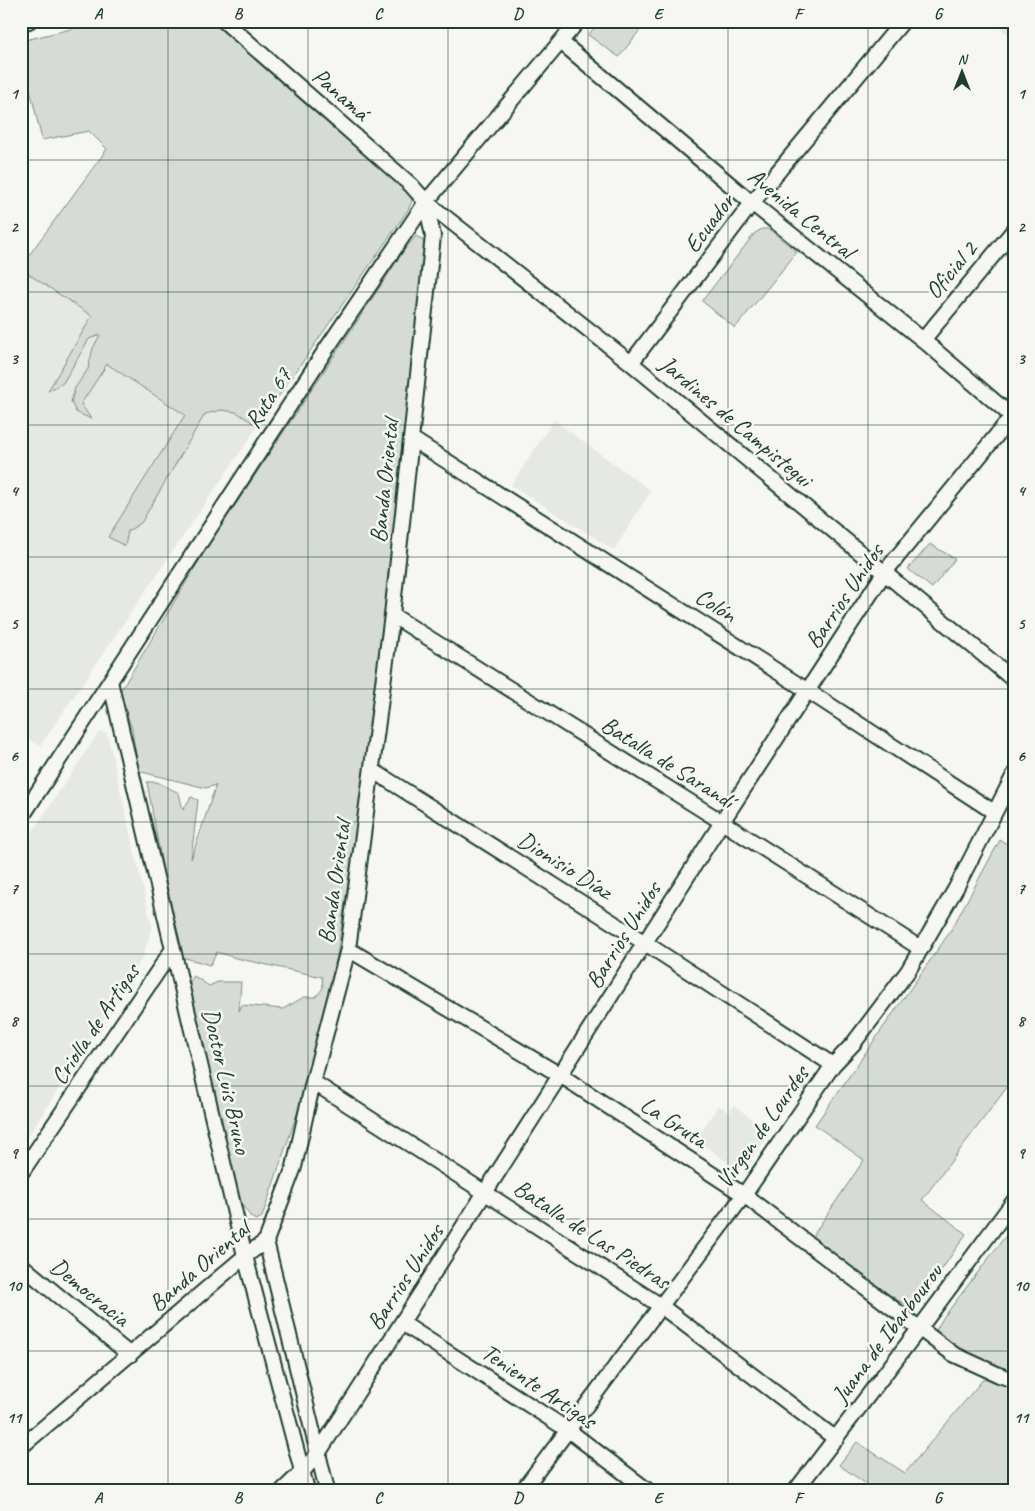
<svg xmlns="http://www.w3.org/2000/svg" width="1035" height="1511" font-family="Caveat,sans-serif">
  <style>
    .built { fill: #e6e8e4 }
    .green { fill: #d6dbd6; stroke: #7a8c85 }
    .lines { fill: none; stroke-linecap: round; stroke-linejoin: round }
    .minor-casing { stroke: #1f3d34; stroke-width: 18 }
    .minor { stroke: #f6f6f2; stroke-width: 14 }
    .grid { fill: none; stroke: #1f3d34; stroke-width: 1; stroke-opacity: 0.55 }
    .labels { text-anchor: middle; dominant-baseline: central; stroke-width: 5; stroke-linejoin: round; paint-order: stroke }
    .street-label { font-size: 24px; fill: #1f3d34; stroke: #f6f6f2 }
    .neatline { fill: none; stroke: #1f3d34; stroke-width: 2 }
    .grid-label { font-size: 16px; text-anchor: middle; font-weight: bold; fill: #1f3d34 }
  </style>
  <rect width="100%" height="100%" fill="#f6f6f2"/>
  <filter id="ink" filterUnits="userSpaceOnUse"><feTurbulence type="fractalNoise" baseFrequency=".02" numOctaves="2"/><feDisplacementMap in="SourceGraphic" scale="10" xChannelSelector="R" yChannelSelector="G"/><feConvolveMatrix kernelMatrix="1 2 1 2 8 2 1 2 1" color-interpolation-filters="sRGB"/></filter>
  <g filter="url(#ink)">
    <path class="built" d="M991,21H1014V39Z
      M23,271L93,316L49,390L76,359L89,339L101,334L93,348L88,369L75,388L81,404L107,364L185,415L108,537L128,531L141,523L205,414L221,410L236,412L258,426L40,746L21,734V274Z
      M554,420L651,491L614,550L511,485Z
      M99,732L107,733L152,927L143,957L21,1147V849Z
      M718,1105L729,1113L734,1105L770,1133L747,1166L736,1168L696,1140Z"/>
    <path class="green" d="M104,21H211L327,123L410,193L412,201L408,210L258,426L236,412L221,410L205,414L141,523L128,531L125,546L108,537L185,415L107,364L81,404L91,419L76,412L71,402L75,388L88,369L93,348L100,335L89,339L63,383L48,391L92,316L24,271L21,274V266L107,149L89,131L42,140L21,51V41Z
      M600,21H647L619,57L588,35Z
      M762,229H769L797,252L735,328L702,301L755,233Z
      M416,236L423,240L425,257L397,487L387,622L337,956L302,1099L262,1217L256,1220L251,1217L242,1205L222,1139L188,984L194,976L209,986L218,982H241L239,1011L242,1005L283,1009L304,997H316L323,988L322,977L236,958L217,952L210,965L182,957L164,876L147,782H157L179,793L183,810L191,797L198,800L191,859L216,785L206,788L138,771L132,729L120,695L121,690L208,546L405,249Z
      M930,544L955,559L932,588L908,569Z
      M1000,840L1014,848V1078L922,1200L966,1234L914,1310L883,1291L812,1237L864,1160L815,1125L950,932Z
      M1014,1225V1375L998,1371L936,1337L935,1332L943,1318Z
      M985,1377L1014,1386V1490H875L839,1465L857,1442L905,1473Z"/>
    <g class="lines">
      <defs>
        <path id="minor" d="M224,21L411,185L426,202L631,363L1014,680
          M21,23L29,21
          M561,42L752,203L923,340L1014,418
          M923,340L1014,230
          M631,363L752,203L903,21
          M412,439L808,691L994,812
          M392,615L722,822L920,948
          M110,681L245,1256L307,1490
          M372,770L645,943L833,1065
          M21,818L325,351L426,202L578,21
          M348,949L560,1075L744,1195L953,1354L999,1375L1014,1380
          M313,1082L661,1306L836,1439
          M21,1173L173,949
          M266,1241L327,1490
          M21,1265L130,1355
          M402,1323L568,1430L647,1490
          M21,1447L245,1256L266,1241L294,1167L313,1082L348,949L392,615L433,236L426,202
          M283,1490L303,1471L319,1452L722,822L884,573L1014,414
          M523,1490L744,1195L833,1065L853,1044L908,971L956,888L1014,775
          M796,1490L919,1329L1014,1201"/>
      </defs>
      <use href="#minor" class="minor-casing"/>
      <use href="#minor" class="minor"/>
    </g>
  </g>
  <path class="grid" d="M168,21V1490M308,21V1490M448,21V1490M588,21V1490M728,21V1490M868,21V1490M21,160H1014M21,292H1014M21,425H1014M21,557H1014M21,689H1014M21,822H1014M21,954H1014M21,1086H1014M21,1219H1014M21,1351H1014"/>
  <g class="labels">
    <g class="street-label">
      <text transform="translate(341 94) rotate(41)">Panamá</text>
      <text transform="translate(801 213) rotate(39)">Avenida Central</text>
      <text transform="translate(709 223) rotate(-53)">Ecuador</text>
      <text transform="translate(951 270) rotate(-50)">Oficial 2</text>
      <text transform="translate(268 398) rotate(-57)">Ruta 67</text>
      <text transform="translate(736 421) rotate(40)">Jardines de Campistegui</text>
      <text transform="translate(384 481) rotate(-84)">Banda Oriental</text>
      <text transform="translate(844 596) rotate(-56)">Barrios Unidos</text>
      <text transform="translate(716 605) rotate(32)">Colón</text>
      <text transform="translate(668 762) rotate(32)">Batalla de Sarandí</text>
      <text transform="translate(565 865) rotate(32)">Dionisio Díaz</text>
      <text transform="translate(334 882) rotate(-82)">Banda Oriental</text>
      <text transform="translate(623 935) rotate(-58)">Barrios Unidos</text>
      <text transform="translate(95 1024) rotate(-56)">Criolla de Artigas</text>
      <text transform="translate(227 1081) rotate(77)">Doctor Luis Bruno</text>
      <text transform="translate(674 1122) rotate(33)">La Gruta</text>
      <text transform="translate(762 1127) rotate(-55)">Virgen de Lourdes</text>
      <text transform="translate(592 1234) rotate(33)">Batalla de Las Piedras</text>
      <text transform="translate(199 1266) rotate(-41)">Banda Oriental</text>
      <text transform="translate(405 1277) rotate(-57)">Barrios Unidos</text>
      <text transform="translate(90 1292) rotate(39)">Democracia</text>
      <text transform="translate(887 1333) rotate(-53)">Juana de Ibarbourou</text>
      <text transform="translate(539 1386) rotate(34)">Teniente Artigas</text>
    </g>
  </g>
  <rect width="1035" height="1511" fill="none" stroke="#f6f6f2" stroke-width="55"/>
  <g transform="translate(962 72)" stroke="#f6f6f2" stroke-width="4" paint-order="stroke">
  <path d="M0-4L9 19L0 12L-9 19Z" fill="#1f3d34"/>
  <text y="-8" font-size="14" font-weight="bold" text-anchor="middle" fill="#1f3d34">N</text>
  </g>
  <rect x="28" y="28" width="980" height="1456" class="neatline"/>
  <g class="grid-label">
    <text x="98" y="19">A</text>
    <text x="238" y="19">B</text>
    <text x="378" y="19">C</text>
    <text x="518" y="19">D</text>
    <text x="658" y="19">E</text>
    <text x="798" y="19">F</text>
    <text x="938" y="19">G</text>
    <text x="14" y="99">1</text>
    <text x="1021" y="99">1</text>
    <text x="14" y="232">2</text>
    <text x="1021" y="232">2</text>
    <text x="14" y="364">3</text>
    <text x="1021" y="364">3</text>
    <text x="14" y="496">4</text>
    <text x="1021" y="496">4</text>
    <text x="14" y="629">5</text>
    <text x="1021" y="629">5</text>
    <text x="14" y="761">6</text>
    <text x="1021" y="761">6</text>
    <text x="14" y="894">7</text>
    <text x="1021" y="894">7</text>
    <text x="14" y="1026">8</text>
    <text x="1021" y="1026">8</text>
    <text x="14" y="1158">9</text>
    <text x="1021" y="1158">9</text>
    <text x="14" y="1291">10</text>
    <text x="1021" y="1291">10</text>
    <text x="14" y="1423">11</text>
    <text x="1021" y="1423">11</text>
    <text x="98" y="1503">A</text>
    <text x="238" y="1503">B</text>
    <text x="378" y="1503">C</text>
    <text x="518" y="1503">D</text>
    <text x="658" y="1503">E</text>
    <text x="798" y="1503">F</text>
    <text x="938" y="1503">G</text>
  </g>
</svg>
